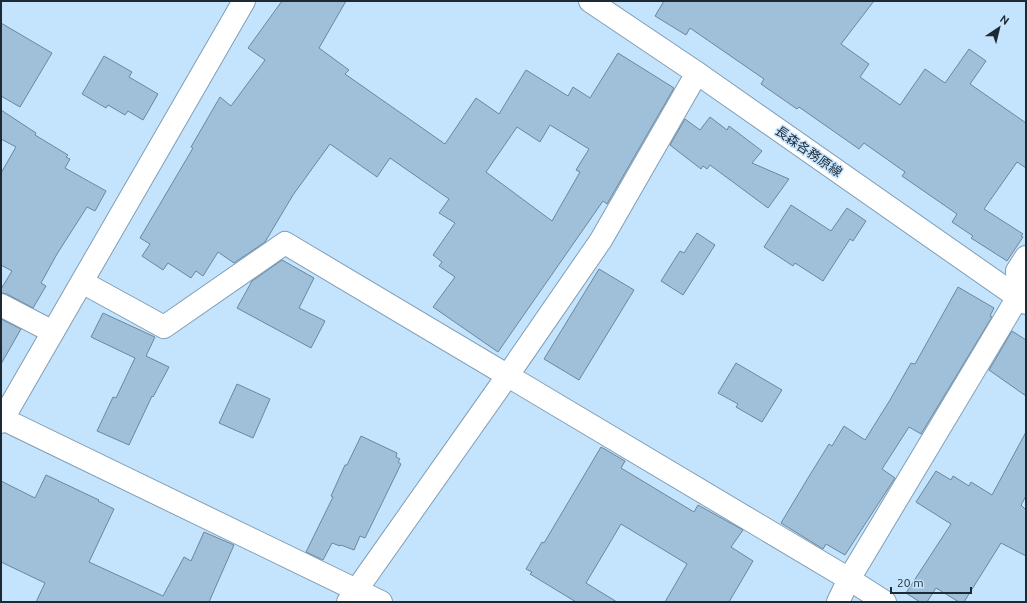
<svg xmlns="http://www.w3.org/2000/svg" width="1027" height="603" font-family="Ubuntu,'Noto Sans JP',sans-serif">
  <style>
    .building { fill: #a0bfd8; stroke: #6a879f; fill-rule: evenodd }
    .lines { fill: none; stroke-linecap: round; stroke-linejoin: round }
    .street-casing { stroke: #809eb6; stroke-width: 24 }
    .secondary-casing { stroke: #809eb6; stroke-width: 24 }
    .street { stroke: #fff; stroke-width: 22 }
    .secondary { stroke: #fff; stroke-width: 22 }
    .labels { text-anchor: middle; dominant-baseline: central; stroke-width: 3; stroke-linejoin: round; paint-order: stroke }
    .street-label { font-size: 13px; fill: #1d2933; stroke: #c4e4fe }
  </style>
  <rect width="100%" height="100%" fill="#c4e4fe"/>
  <path class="building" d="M282,1H346L319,48L349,70L345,74L445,144L476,98L499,114L526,70L568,96L573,87L590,98L618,53L674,88L607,204L603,201L498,352L433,307L455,277L439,266L442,262L433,255L455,223L439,213L449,199L390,158L377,177L330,144L293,195L265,242L234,263L218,252L203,276L196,271L191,278L168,263L163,270L142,256L150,244L140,238L193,148L191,147L220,97L231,106L265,60L248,48ZM550,125L589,149L576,170L580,172L552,221L486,172L517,127L540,142Z
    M664,1H874L841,44L869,64L860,77L900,105L925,69L945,83L969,49L986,61L970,84L1026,123V168L1017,162L984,209L1023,234L1021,236L1023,237L1007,261L971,238L973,236L952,222L957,214L902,176L905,172L864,143L859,149L799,107L797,109L761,84L764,79L690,28L686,35L655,16Z
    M1,23L52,53L20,107L1,96Z
    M104,56L132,72L129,77L158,94L143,120L128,111L125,115L108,105L106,108L82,94Z
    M1,110L36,133L35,135L68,155L66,157L70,159L65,168L106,191L95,211L87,207L57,254L41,283L46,286L33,308L7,294L1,293V289L12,271L1,265V173L16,147L1,139Z
    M710,117L727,130L729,126L762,151L752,163L789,179L768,208L710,165L707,169L703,166L701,169L670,145L685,119L700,130Z
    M791,205L831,231L847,208L866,221L853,241L850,239L823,281L795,263L793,266L764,247Z
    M697,233L715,245L683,295L661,281L680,251L684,253Z
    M282,260L314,278L299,308L325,321L311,348L237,308L252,281Z
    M599,269L634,290L579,380L544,359Z
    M958,287L994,308L990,316L992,317L921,434L909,427L882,469L895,478L845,555L826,544L823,549L781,523L808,478L829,444L832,446L844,426L865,440L890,400L911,363L915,364Z
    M103,313L155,337L146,356L169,367L153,397L152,396L129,445L97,431L113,397L116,398L135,358L91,337Z
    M1,319L21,329L1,364Z
    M1012,331L1026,340V396L989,370Z
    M736,363L782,390L762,422L736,407L738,404L718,393Z
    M237,384L270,399L253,438L219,423Z
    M1026,432V496L1021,505L1026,510V556L1001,543L964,602H959L936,588L927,602H920L906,593L951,524L916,502L936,471L951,480L953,476L969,486L971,482L992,495Z
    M361,436L397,453L396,457L400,459L398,462L401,464L365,538L360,536L354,550L341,545L340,546L332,543L323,560L306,552L333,497L331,496L345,465H347Z
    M601,447L625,461L621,468L694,512L698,505L743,530L731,547L753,561L729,602H665L687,564L621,524L586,583L617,602H576L530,574L532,572L526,569L542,542L544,543Z
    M46,475L99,500L98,501L114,509L89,562L163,596L184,557L191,561L204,532L234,545L209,602H36L45,583L1,562V481L35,498Z"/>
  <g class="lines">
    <defs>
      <path id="street" d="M82,282L164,327L285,243L849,579L885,602
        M1,305L53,332
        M3,419L381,602
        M348,602L508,375L601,240L697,73
        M838,602L849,579L1018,297L1017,271L1026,257"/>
      <path id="secondary" d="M590,1L697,73L1026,303
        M1,422L244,1"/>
    </defs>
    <use href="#street" class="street-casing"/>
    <use href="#secondary" class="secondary-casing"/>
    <use href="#street" class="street"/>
    <use href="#secondary" class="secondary"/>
  </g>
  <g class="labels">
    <g class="street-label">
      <text transform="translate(809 151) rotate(35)">長森各務原線</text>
    </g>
  </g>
  <rect width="1027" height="603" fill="none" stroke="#1d2933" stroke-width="4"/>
  <g transform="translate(999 28) rotate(35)" stroke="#c4e4fe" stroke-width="3" paint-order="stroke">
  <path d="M0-3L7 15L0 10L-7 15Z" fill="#1d2933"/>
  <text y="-6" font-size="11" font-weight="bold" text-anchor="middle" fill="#1d2933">N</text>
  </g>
  <path d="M891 587v6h80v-6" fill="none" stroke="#1d2933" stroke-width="2"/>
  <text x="897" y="587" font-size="12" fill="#1d2933" stroke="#c4e4fe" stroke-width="3" paint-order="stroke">20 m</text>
</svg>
